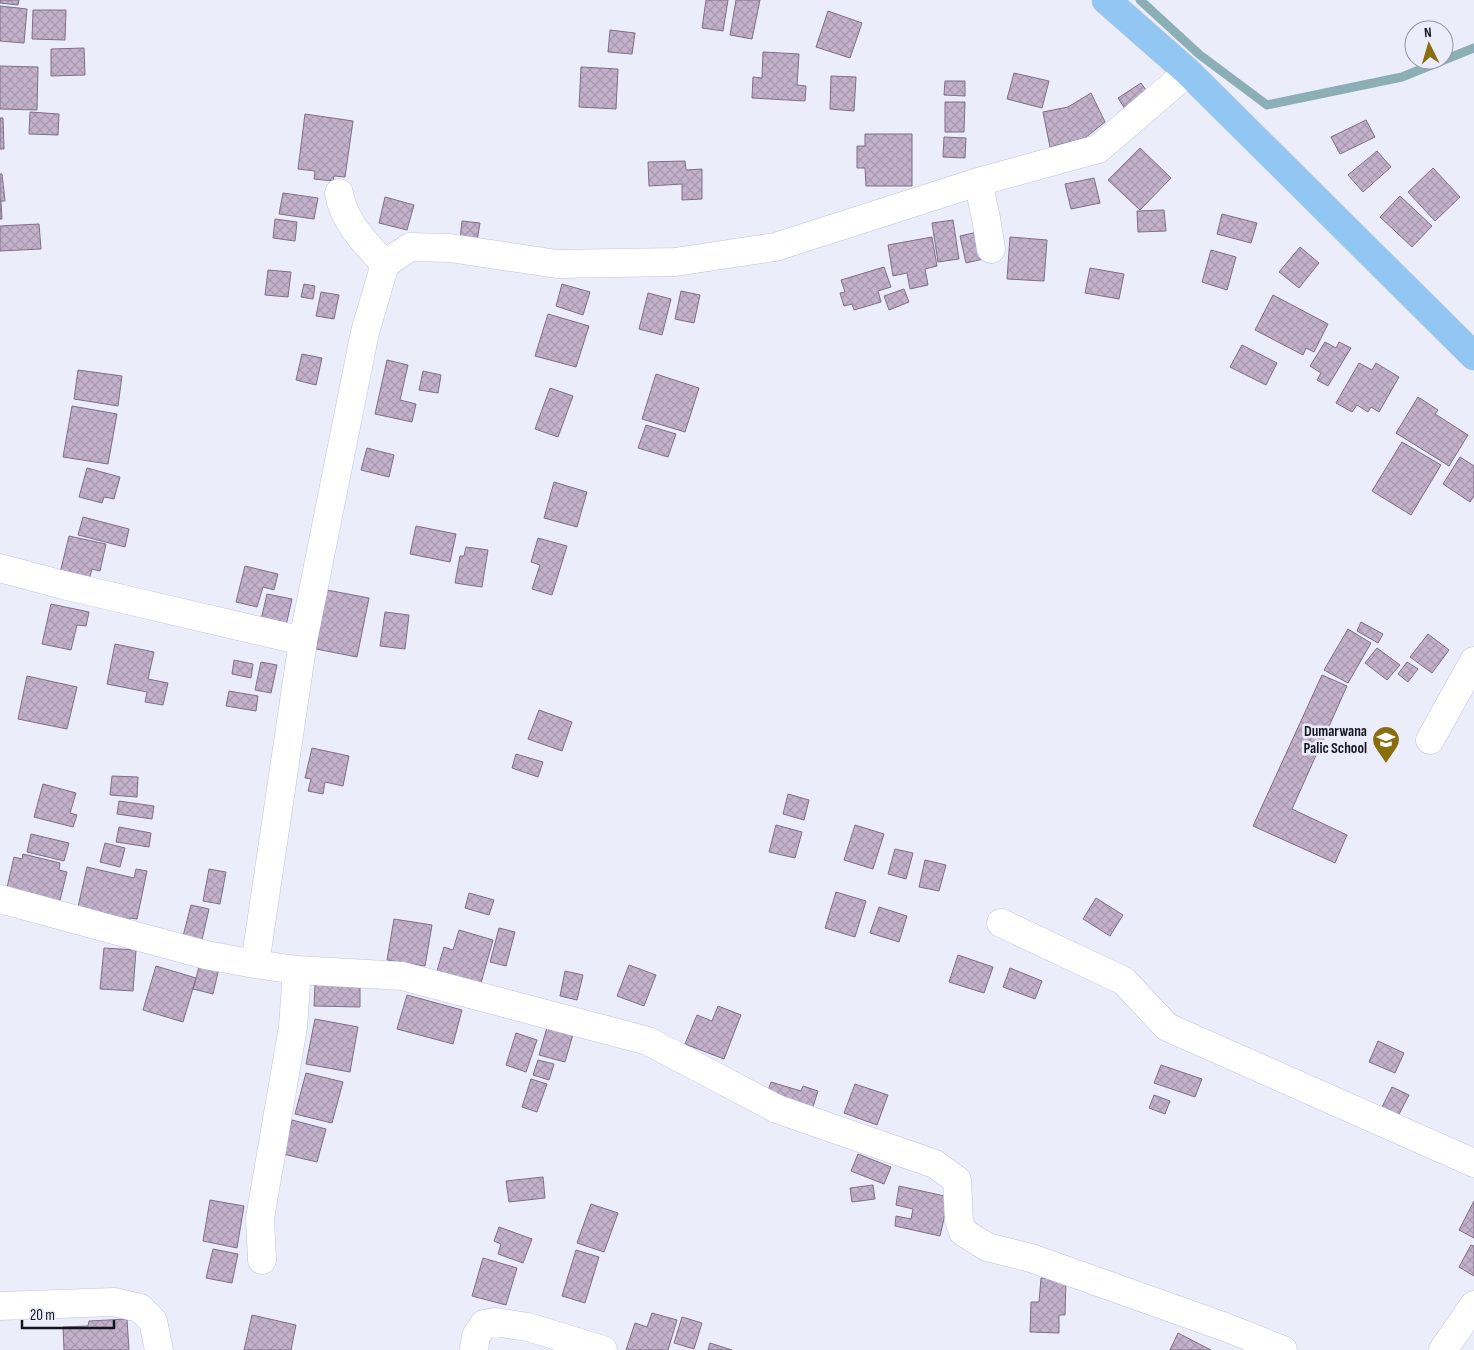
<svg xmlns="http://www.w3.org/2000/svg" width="1474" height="1350" font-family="'Sofia Sans Condensed',sans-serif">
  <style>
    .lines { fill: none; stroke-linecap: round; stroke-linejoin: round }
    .stream { stroke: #8cafb7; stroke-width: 9 }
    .building { fill: url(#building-cross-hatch); stroke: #7f6e87 }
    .minor-casing { stroke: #bfc2e0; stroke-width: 29 }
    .major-casing { stroke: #cbcbce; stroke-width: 29 }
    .minor { stroke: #fff; stroke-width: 28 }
    .major { stroke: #92c7f4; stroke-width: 28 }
    .labels { text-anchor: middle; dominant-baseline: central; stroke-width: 5; stroke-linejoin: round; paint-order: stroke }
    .poi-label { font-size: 15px; font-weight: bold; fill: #13141f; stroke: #ecedfa; text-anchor: end }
  </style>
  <defs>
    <pattern id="building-cross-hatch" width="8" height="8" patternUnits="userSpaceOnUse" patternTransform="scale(1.25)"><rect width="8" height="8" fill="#c3b1cc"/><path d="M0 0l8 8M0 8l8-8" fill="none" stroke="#a797af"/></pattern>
  </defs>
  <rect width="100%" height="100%" fill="#ecedfa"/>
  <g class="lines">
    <path class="stream" d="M1140,0L1200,55L1267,105L1402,77L1444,60
      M1444,60L1474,48"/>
  </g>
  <path class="building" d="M0,0H19L18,5L0,3Z
    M706,0H728L723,31L702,28Z
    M736,0H760L752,39L730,35Z
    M0,6L27,9L24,43L0,41Z
    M33,10H66L65,40L32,39Z
    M828,11L862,23L850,58L816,47Z
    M610,30L635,33L632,54L608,52Z
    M84,48L85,75L51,76V49Z
    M763,52L799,54L797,85L806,86L805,101L752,98L753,77L762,78Z
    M0,66L38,67L37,110L0,109Z
    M581,67L618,69L616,109L579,107Z
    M1014,73L1049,81L1042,108L1007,99Z
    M831,76L856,77L854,111L830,109Z
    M945,81H965V96L944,95Z
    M1141,83L1148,93L1125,109L1118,98Z
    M1091,93L1105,122L1085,138L1050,147L1043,112L1068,107Z
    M945,102H965L964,132H945Z
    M30,112L59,114L58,135L29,134Z
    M305,114L353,121L345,177L334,176L333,181L314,179L315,171L298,169Z
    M0,118H3L4,149H0Z
    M1366,120L1375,137L1340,154L1331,137Z
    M865,134H912V186H866L865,168H857V146H865Z
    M944,137L966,138L965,158L943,157Z
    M1140,148L1171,178L1140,210L1108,180Z
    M1377,151L1391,167L1363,192L1348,175Z
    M685,161L686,170L702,169V199L682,200V184L649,186L648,162Z
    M1433,168L1460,197L1435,221L1408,192Z
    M0,174H2L5,201H1L2,219H0Z
    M1094,178L1100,203L1071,209L1065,184Z
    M283,193L318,198L314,219L279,214Z
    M1400,196L1432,226L1412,247L1380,217Z
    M385,197L414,205L407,230L379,223Z
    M1164,210L1166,231L1138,232L1137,211Z
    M1222,214L1257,223L1251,243L1217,234Z
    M275,219L297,222L295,241L273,238Z
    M953,220L959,259L938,262L932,223Z
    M462,221L480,223L477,241L460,239Z
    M39,224L41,249L0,251V226Z
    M982,231L988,258L966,263L960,236Z
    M932,237L937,266L925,269L928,285L910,289L907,273L893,276L888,245Z
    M1010,237L1047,240L1044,281L1007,279Z
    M1300,247L1319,263L1299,288L1279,272Z
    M1211,250L1236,257L1227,290L1202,282Z
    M884,267L891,287L878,291L881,302L854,310L852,304L844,306L840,293L845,292L841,280Z
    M1090,268L1124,274L1119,299L1085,293Z
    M268,270L291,272L288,297L265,295Z
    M304,284L315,286L313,299L301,297Z
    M562,284L590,292L583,315L556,306Z
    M904,289L909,302L889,310L884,296Z
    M681,291L700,295L694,323L675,319Z
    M321,292L339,295L334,319L316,316Z
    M648,293L671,299L662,335L639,329Z
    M1273,295L1328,324L1314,352L1306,348L1303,355L1255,330Z
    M548,314L589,326L576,367L535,356Z
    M1325,342L1336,348L1339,342L1351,348L1328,386L1317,380L1321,373L1310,366Z
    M1242,345L1277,363L1266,385L1230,367Z
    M302,354L322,358L316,385L296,380Z
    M387,360L408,365L400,400L416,404L412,422L375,414Z
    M1359,363L1372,370L1376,363L1399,377L1379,412L1371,407L1368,412L1357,405L1352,412L1336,403Z
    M78,370L122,376L118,406L74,399Z
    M423,371L441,375L438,393L419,390Z
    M656,374L699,388L685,432L642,419Z
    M550,388L573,396L558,437L535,429Z
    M1418,397L1438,410L1435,414L1468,435L1449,466L1396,433Z
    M72,406L117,414L108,464L63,457Z
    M646,425L676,434L668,457L638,448Z
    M1402,442L1441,465L1411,515L1372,491Z
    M367,448L394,455L389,477L361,470Z
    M1460,457L1474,466V496L1470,502L1443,484Z
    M87,468L120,477L114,499L104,497L102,503L79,497Z
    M554,482L587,492L577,527L544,518Z
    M83,517L129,529L125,547L78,535Z
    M416,526L456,534L450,562L410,554Z
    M69,536L106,544L100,571L92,569L88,584L59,577Z
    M538,538L567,546L552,595L532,589L540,565L531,562Z
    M466,547L488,550L482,587L455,583L460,556H464Z
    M245,566L278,574L274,590L263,587L257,607L236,602Z
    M327,590L369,598L357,657L316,649Z
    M267,594L292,599L285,630L260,624Z
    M51,604L89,612L86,626L77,625L71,650L42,644Z
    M385,612L409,615L405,649L380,646Z
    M1361,622L1383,634L1378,643L1357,631Z
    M1348,629L1371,643L1348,683L1324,670Z
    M1428,634L1449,650L1432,673L1410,657Z
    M115,644L154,652L148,679L168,683L163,705L145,702L147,692L107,684Z
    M1377,648L1400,665L1387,680L1365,663Z
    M234,660L253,664L251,678L232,674Z
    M261,662L277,665L271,693L255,690Z
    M1407,662L1418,669L1408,682L1398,674Z
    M1322,675L1347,686L1292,809L1347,835L1335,863L1253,826Z
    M27,676L77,687L67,729L18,719Z
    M229,691L258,696L256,711L226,706Z
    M539,710L572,722L562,751L528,739Z
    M312,748L349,756L343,786L325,782L323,794L308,791L311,779L305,778Z
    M516,754L543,762L538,777L512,768Z
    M112,776L138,777L137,797L110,795Z
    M43,784L76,793L70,813L77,815L73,827L34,817Z
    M788,794L809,800L804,820L783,814Z
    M119,801L154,806L152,819L117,814Z
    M776,825L802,832L795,858L769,852Z
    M855,825L884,834L873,869L844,860Z
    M119,827L151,833L149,847L116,842Z
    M31,834L69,843L64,861L27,852Z
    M105,843L125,848L120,867L100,862Z
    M895,849L913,853L906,879L888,874Z
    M23,854L60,863L59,870L67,872L59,904L6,892L14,857L22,859Z
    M925,860L946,865L939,891L919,887Z
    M87,867L134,878L136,869L147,871L137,919L130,918L128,925L108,921L109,914L78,907Z
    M209,869L226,872L220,904L203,901Z
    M836,892L866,901L855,937L825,928Z
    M469,893L494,900L489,915L465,908Z
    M1096,898L1123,915L1110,936L1083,919Z
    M191,905L209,909L202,940L183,936Z
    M879,907L907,916L899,942L870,933Z
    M394,919L432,925L425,966L387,960Z
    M499,928L515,932L506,966L490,962Z
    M459,930L493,940L481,983L437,971L444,947L453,950Z
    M104,948L136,950L133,991L100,989Z
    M958,955L993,967L984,993L949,982Z
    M200,963L219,968L213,994L193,989Z
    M629,965L656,975L644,1006L617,996Z
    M156,966L196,978L183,1022L143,1010Z
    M1010,968L1042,981L1035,999L1003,987Z
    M565,971L583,975L577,1000L560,996Z
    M315,984L360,985V1007L314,1006Z
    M407,995L462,1010L453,1044L397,1029Z
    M718,1006L741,1015L724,1059L685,1044L697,1015L712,1021Z
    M315,1019L358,1027L350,1072L306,1064Z
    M548,1024L574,1031L565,1062L539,1055Z
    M516,1033L537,1040L526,1072L506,1065Z
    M1378,1041L1404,1053L1395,1073L1369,1062Z
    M538,1060L554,1064L549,1080L533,1075Z
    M1161,1065L1202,1079L1195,1097L1154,1083Z
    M306,1073L343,1082L332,1123L295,1114Z
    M531,1079L547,1084L537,1112L522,1107Z
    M771,1082L801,1091L803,1086L818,1091L811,1113L767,1094Z
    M855,1084L888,1095L877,1125L844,1113Z
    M1392,1087L1409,1095L1397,1118L1381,1109Z
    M1154,1095L1170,1101L1165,1114L1149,1108Z
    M292,1120L326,1129L317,1162L283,1154Z
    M858,1154L891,1167L884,1184L851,1171Z
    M543,1177L545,1198L509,1202L506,1181Z
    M873,1185L875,1199L852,1202L850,1188Z
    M899,1186L949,1197L940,1236L895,1226L896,1216L911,1219L913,1209L896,1205Z
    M210,1200L244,1206L237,1248L203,1241Z
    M1474,1201V1238L1459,1230Z
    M591,1204L618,1213L604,1252L577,1243Z
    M499,1227L532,1239L523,1263L498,1254L501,1244L494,1241Z
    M1471,1245L1474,1246V1276L1459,1267Z
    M213,1249L238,1254L232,1283L206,1278Z
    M576,1250L599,1257L585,1303L562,1296Z
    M483,1258L517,1268L506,1305L472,1296Z
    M1041,1278L1066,1279L1065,1315H1059V1333L1030,1332L1031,1302H1039Z
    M652,1313L677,1320L668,1350H626L635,1323L647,1327Z
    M252,1315L296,1325L291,1350H244Z
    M682,1317L702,1323L694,1349L674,1343Z
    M127,1319L129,1350H64L63,1327L88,1326L89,1321Z
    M1178,1333L1211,1350H1170Z
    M710,1343L732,1350H708Z"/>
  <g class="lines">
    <defs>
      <path id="minor" d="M978,182L986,218L991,249
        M339,193C343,221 366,244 385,264
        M0,568L63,585L303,641
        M1430,740L1474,661
        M0,899L206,955L255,964L297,970L402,976L648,1041L777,1109L935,1164L957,1180L959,1220L963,1232L987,1247L1031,1258L1225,1327L1283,1350
        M1001,923L1124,981L1167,1027L1474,1163
        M255,964L303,641L365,332L385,264L410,247L450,248L557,264L675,262L775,247L978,182L1098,149L1188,72
        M262,1260L260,1218L293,1027L297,970
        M0,1306L114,1302L140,1308L153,1321L159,1350
        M474,1350L476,1336L484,1324L495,1322L528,1327L603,1350
        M1443,1350L1474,1305"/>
      <path id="major" d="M1106,0L1188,72L1474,356"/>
    </defs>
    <use href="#minor" class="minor-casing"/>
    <use href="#major" class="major-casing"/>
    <use href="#minor" class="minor"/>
    <use href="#major" class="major"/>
  </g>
  <defs>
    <symbol id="school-pin" viewBox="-11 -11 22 30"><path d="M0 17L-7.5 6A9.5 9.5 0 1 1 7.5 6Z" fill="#886e0e" stroke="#ecedfa"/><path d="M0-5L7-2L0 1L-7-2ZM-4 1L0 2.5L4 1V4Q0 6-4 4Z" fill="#fff"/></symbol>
  </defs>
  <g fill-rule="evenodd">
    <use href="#school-pin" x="1370" y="724" width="32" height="43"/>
  </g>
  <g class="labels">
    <g class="poi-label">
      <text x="1367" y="731">Dumarwana<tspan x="1367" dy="17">Palic School</tspan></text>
    </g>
  </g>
  <g transform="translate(1429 45) rotate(355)"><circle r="24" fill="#ecedfa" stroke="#9596a2"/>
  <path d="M0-4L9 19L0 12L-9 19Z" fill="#886e0e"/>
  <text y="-8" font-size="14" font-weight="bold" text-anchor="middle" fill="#13141f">N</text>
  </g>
  <path d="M22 1320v8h92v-8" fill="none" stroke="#13141f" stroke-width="2.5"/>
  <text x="30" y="1320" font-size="15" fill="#13141f" stroke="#ecedfa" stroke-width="4" paint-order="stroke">20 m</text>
</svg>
